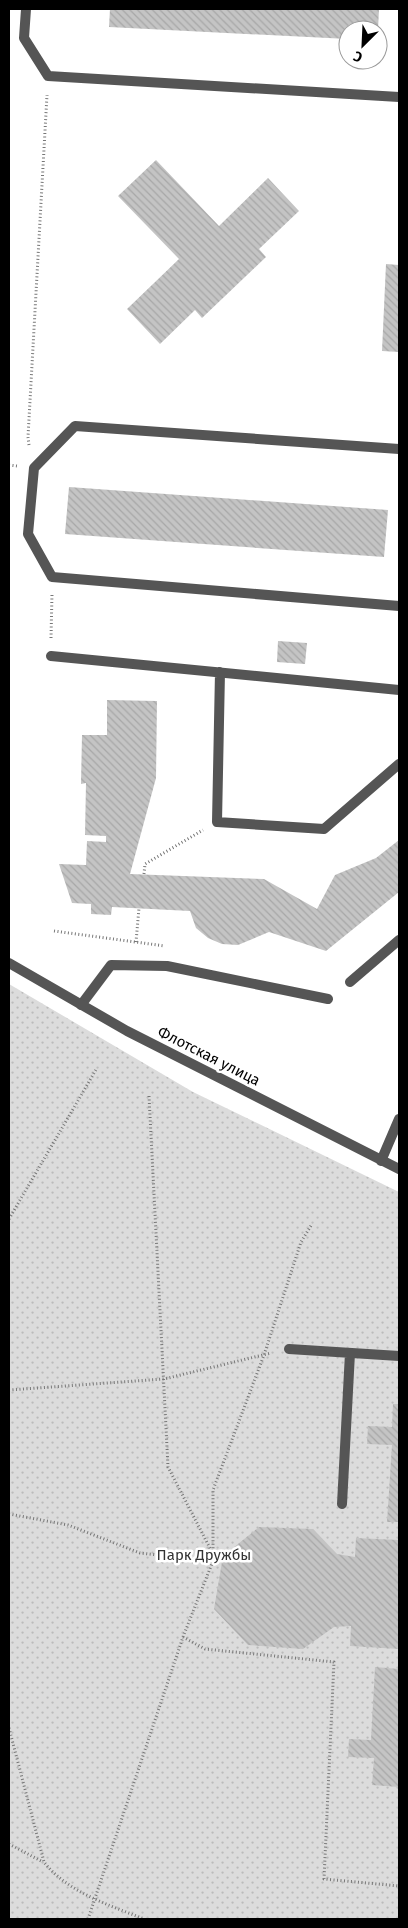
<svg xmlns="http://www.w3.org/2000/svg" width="408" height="1928" font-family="'Fira Sans',sans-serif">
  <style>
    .park { fill: url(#park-dots) }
    .building { fill: url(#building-back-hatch) }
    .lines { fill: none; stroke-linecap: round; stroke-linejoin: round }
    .path { stroke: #777; stroke-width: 3; stroke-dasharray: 1 2.5; stroke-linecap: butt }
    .service { stroke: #555; stroke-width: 10 }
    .tertiary { stroke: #555; stroke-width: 10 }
    .labels { text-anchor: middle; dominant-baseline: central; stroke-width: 5; stroke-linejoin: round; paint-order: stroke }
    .street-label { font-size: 15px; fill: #000; stroke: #fff }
    .park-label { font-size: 15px; fill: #333; stroke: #fff }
  </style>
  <defs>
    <pattern id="park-dots" width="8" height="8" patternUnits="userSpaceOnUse" patternTransform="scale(1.25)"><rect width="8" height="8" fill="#dcdcdc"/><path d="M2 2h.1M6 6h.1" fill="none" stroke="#bbb" stroke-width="1.8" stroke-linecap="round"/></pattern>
    <pattern id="building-back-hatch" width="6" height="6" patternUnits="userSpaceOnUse" patternTransform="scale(1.25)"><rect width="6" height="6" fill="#c4c4c4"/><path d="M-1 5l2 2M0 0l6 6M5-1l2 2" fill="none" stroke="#a7a7a7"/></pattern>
  </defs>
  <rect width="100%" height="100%" fill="#fff"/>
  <path class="park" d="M9,984L193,1092L399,1192V1919H9Z"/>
  <path class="building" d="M110,9H379L378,30H348V39L109,27Z
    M156,160L219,226L268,178L299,211L259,249L266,257L202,318L195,310L160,344L127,309L179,259L118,196Z
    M386,264L399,265V352L382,351Z
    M69,487L388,510L384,557L65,534Z
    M278,641L307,643L305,664L277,662Z
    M107,700L157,701L156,778L130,874L264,879L317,909L335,875L376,858L399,840V892L326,951L269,932L238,945L222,944L208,938L196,928L190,911L112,907L111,915L91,914V904L72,903L59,864L86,865L87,841L106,842V836L85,835L86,783L81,784L82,735H107Z
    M393,1404H399V1522H387L392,1445L367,1444L368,1426L392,1427Z
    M259,1527L313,1529L337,1554L355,1557L356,1538L399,1540V1649L350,1646L351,1626L334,1627L303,1649L248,1645L214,1609L223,1556Z
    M375,1667L399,1669V1787L372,1785L374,1758L348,1757L349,1739L371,1740Z"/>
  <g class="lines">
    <path class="path" d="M29,445L28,437L47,95
      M9,465L17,466
      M51,638L52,594
      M144,874L145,864L203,830
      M54,931L165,946
      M136,942L139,908
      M149,1096L168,1467L213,1554
      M9,1219L97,1068
      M9,1390L164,1379L271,1353
      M9,1514L68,1525L140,1553L213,1561
      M183,1637L205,1649L334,1662L324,1879L399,1886
      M9,1728L44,1862C67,1892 109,1905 144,1919
      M9,1844L43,1862
      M88,1919L183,1637L213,1561V1490L264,1355L301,1242L312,1224"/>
    <path class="service" d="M26,9L24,38L48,76L399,97
      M399,449L75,426L34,468L28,534L52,577L399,606
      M51,656L399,690
      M220,672L217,822L324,829L399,764
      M350,982L399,940
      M81,1005L111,965L167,966L328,999
      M381,1161L399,1119
      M289,1349L399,1356
      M342,1504L350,1353"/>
    <path class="tertiary" d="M9,963L127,1031L399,1169"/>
  </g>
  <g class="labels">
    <g class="street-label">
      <text transform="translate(209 1056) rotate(27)">Флотская улица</text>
    </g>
    <g class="park-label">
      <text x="204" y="1555">Парк Дружбы</text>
    </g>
  </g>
  <rect width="408" height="1928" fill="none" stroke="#000000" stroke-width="20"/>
  <g transform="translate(363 45) rotate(204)"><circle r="24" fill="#ffffff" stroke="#999999"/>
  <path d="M0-4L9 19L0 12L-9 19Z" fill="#000000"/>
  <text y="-8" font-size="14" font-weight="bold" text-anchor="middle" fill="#000000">С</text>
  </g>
</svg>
